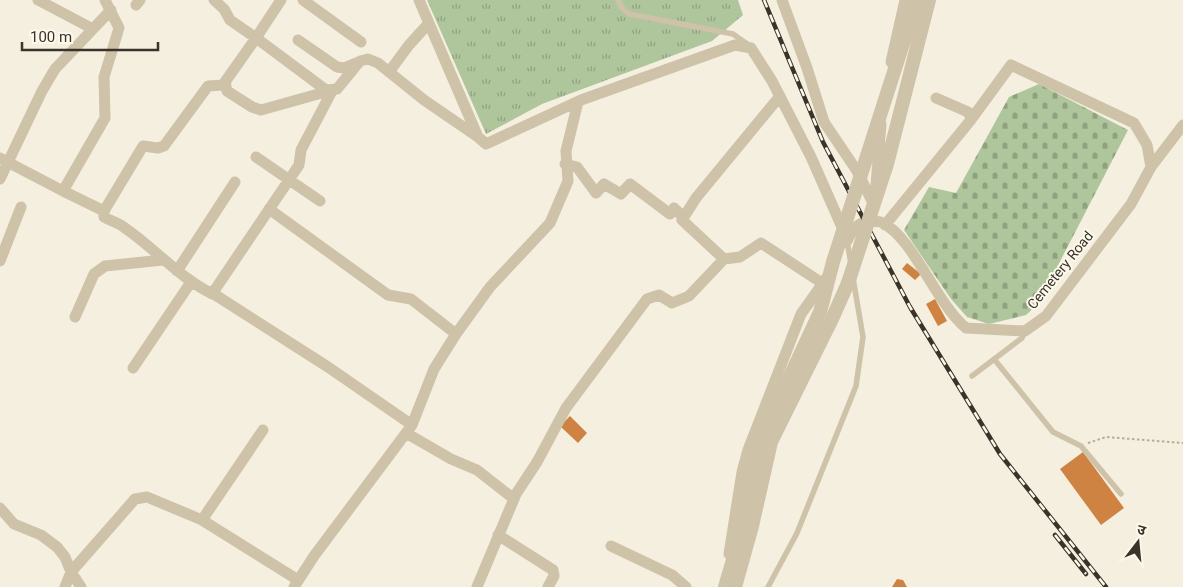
<svg xmlns="http://www.w3.org/2000/svg" width="1183" height="587" font-family="Roboto,'Noto Sans Devanagari',sans-serif">
  <style>
    .grass { fill: url(#grass-tufts) }
    .cemetery { fill: url(#cemetery-stones) }
    .building { fill: #cf8342 }
    .lines { fill: none; stroke-linecap: round; stroke-linejoin: round }
    .path { stroke: #baac93; stroke-width: 2; stroke-dasharray: 2.5 2.5; stroke-linecap: butt }
    .service { stroke: #cec2a9; stroke-width: 5.5 }
    .minor { stroke: #cec2a9; stroke-width: 11 }
    .tertiary { stroke: #cec2a9; stroke-width: 14 }
    .rail-casing { stroke: #3b3329; stroke-width: 4.5 }
    .rail { stroke: #fcf8ec; stroke-width: 2.5; stroke-dasharray: 8; stroke-linecap: butt }
    .tertiary-bridge { stroke: #cec2a9; stroke-width: 14 }
    .labels { text-anchor: middle; dominant-baseline: central; stroke-width: 4; stroke-linejoin: round; paint-order: stroke }
    .street-label { font-size: 14px; fill: #3b3329; stroke: #fcf8ec }
  </style>
  <defs>
    <pattern id="grass-tufts" width="24" height="20" patternUnits="userSpaceOnUse" patternTransform="scale(1.25)"><rect width="24" height="20" fill="#afc69d"/><path d="M3 7l-1-3M5 7V3M7 7l1-3M15 17l-1-3M17 17v-4M19 17l1-3" fill="none" stroke="#90a180"/></pattern>
    <pattern id="cemetery-stones" width="16" height="16" patternUnits="userSpaceOnUse" patternTransform="scale(1.25)"><rect width="16" height="16" fill="#afc69d"/><path d="M2 7V4a2 2 0 0 1 4 0v3zM10 15v-3a2 2 0 0 1 4 0v3z" fill="#90a180"/></pattern>
  </defs>
  <rect width="100%" height="100%" fill="#f5efdf"/>
  <path class="grass" d="M427,0H738L743,15L712,41L542,104L486,134Z"/>
  <path class="cemetery" d="M1039,84L1128,130L1038,304L1026,315L989,324L967,317L951,299L904,230L929,187L956,193L1009,97Z"/>
  <path class="building" d="M907,263L921,274L915,280L902,269Z
    M935,299L947,321L938,326L926,304Z
    M570,416L587,433L578,443L560,426Z
    M1083,452L1124,508L1101,525L1060,469Z
    M897,579L903,580L907,587H892Z"/>
  <g class="lines">
    <path class="path" d="M1088,443L1106,437L1183,443"/>
    <path class="service" d="M618,0L622,8L629,14L733,34L750,46
      M847,241L851,264
      M994,359L1053,432L1081,446L1121,494
      M972,376L1022,338L1025,331
      M768,587L797,533L856,386L863,337L853,278"/>
    <path class="minor" d="M38,0L93,29
      M214,0L224,9L230,20L256,38L225,82L227,91L252,107L261,110L329,91
      M281,0L256,38L326,90L337,89L360,61L368,59L378,63L424,100L478,137
      M303,0L361,42
      M419,0L478,137L486,144L581,100L735,45L751,48L772,81L811,157L845,234
      M782,0L807,68L824,122L857,171L874,205
      M136,5L140,0
      M298,40L337,67L344,68L356,63
      M891,62L905,0
      M389,72L409,45L429,23
      M936,98L968,112L971,118
      M256,157L320,201
      M0,158L63,191L105,118L104,77L119,28L105,0
      M565,164L577,167L596,193L604,184L621,194L630,184L670,214L674,208L683,217
      M0,179L42,91L55,69L111,10
      M876,185L881,124
      M63,191L104,211L143,146L158,148L164,146L208,86L224,85
      M269,209L388,295L411,299L456,334
      M104,211V217C111,221 119,223 125,228C157,250 181,280 217,296L328,367L412,425
      M885,225L970,121L1011,65L1134,123L1147,145L1151,167
      M847,241C853,229 858,221 872,221C875,222 880,221 883,223C914,239 935,302 966,328L1025,331L1046,316L1131,204L1151,167L1183,125
      M724,259L682,220L696,198L780,96
      M0,261L21,207
      M177,271L235,182
      M212,294L299,165L301,150L332,91
      M75,317L94,274L105,266L163,260
      M133,368L191,282
      M263,430L202,520L298,580
      M406,433L451,459L477,470L514,499
      M0,508L14,524L41,535L57,547L65,557L71,572L65,587
      M498,535L553,570L554,576L548,587
      M611,546L672,575L686,587
      M729,554L742,472L748,450L801,314L828,276
      M81,587L71,572L135,499L147,497L202,520
      M294,587L314,556L412,425L434,369L456,334L490,287L550,223L568,181L566,151L578,102
      M477,587L516,494L537,462L566,408L647,299L659,295L672,303L689,296L724,259L740,257L761,243L822,283"/>
    <path class="tertiary" d="M735,587L752,526L771,442L832,319L848,283"/>
    <defs>
      <path id="rail" d="M764,0L823,142L910,307L1000,454L1106,587
        M1055,535L1086,574"/>
    </defs>
    <use href="#rail" class="rail-casing"/>
    <use href="#rail" class="rail"/>
    <path class="tertiary-bridge" d="M848,283L887,164L929,0
      M725,587L743,526L755,452L820,312L833,262L917,0"/>
  </g>
  <g class="labels">
    <g class="street-label">
      <text transform="translate(1060 270) rotate(-51)">Cemetery Road</text>
    </g>
  </g>
  <g transform="translate(1138 542) rotate(16)" stroke="#fcf8ec" stroke-width="4" paint-order="stroke">
  <path d="M0-4L9 19L0 12L-9 19Z" fill="#3b3329"/>
  <text y="-8" font-size="14" font-weight="bold" text-anchor="middle" fill="#3b3329">उ</text>
  </g>
  <path d="M22 42v8h136v-8" fill="none" stroke="#3b3329" stroke-width="2.5"/>
  <text x="30" y="42" font-size="15" fill="#3b3329" stroke="#fcf8ec" stroke-width="4" paint-order="stroke">100 m</text>
</svg>
